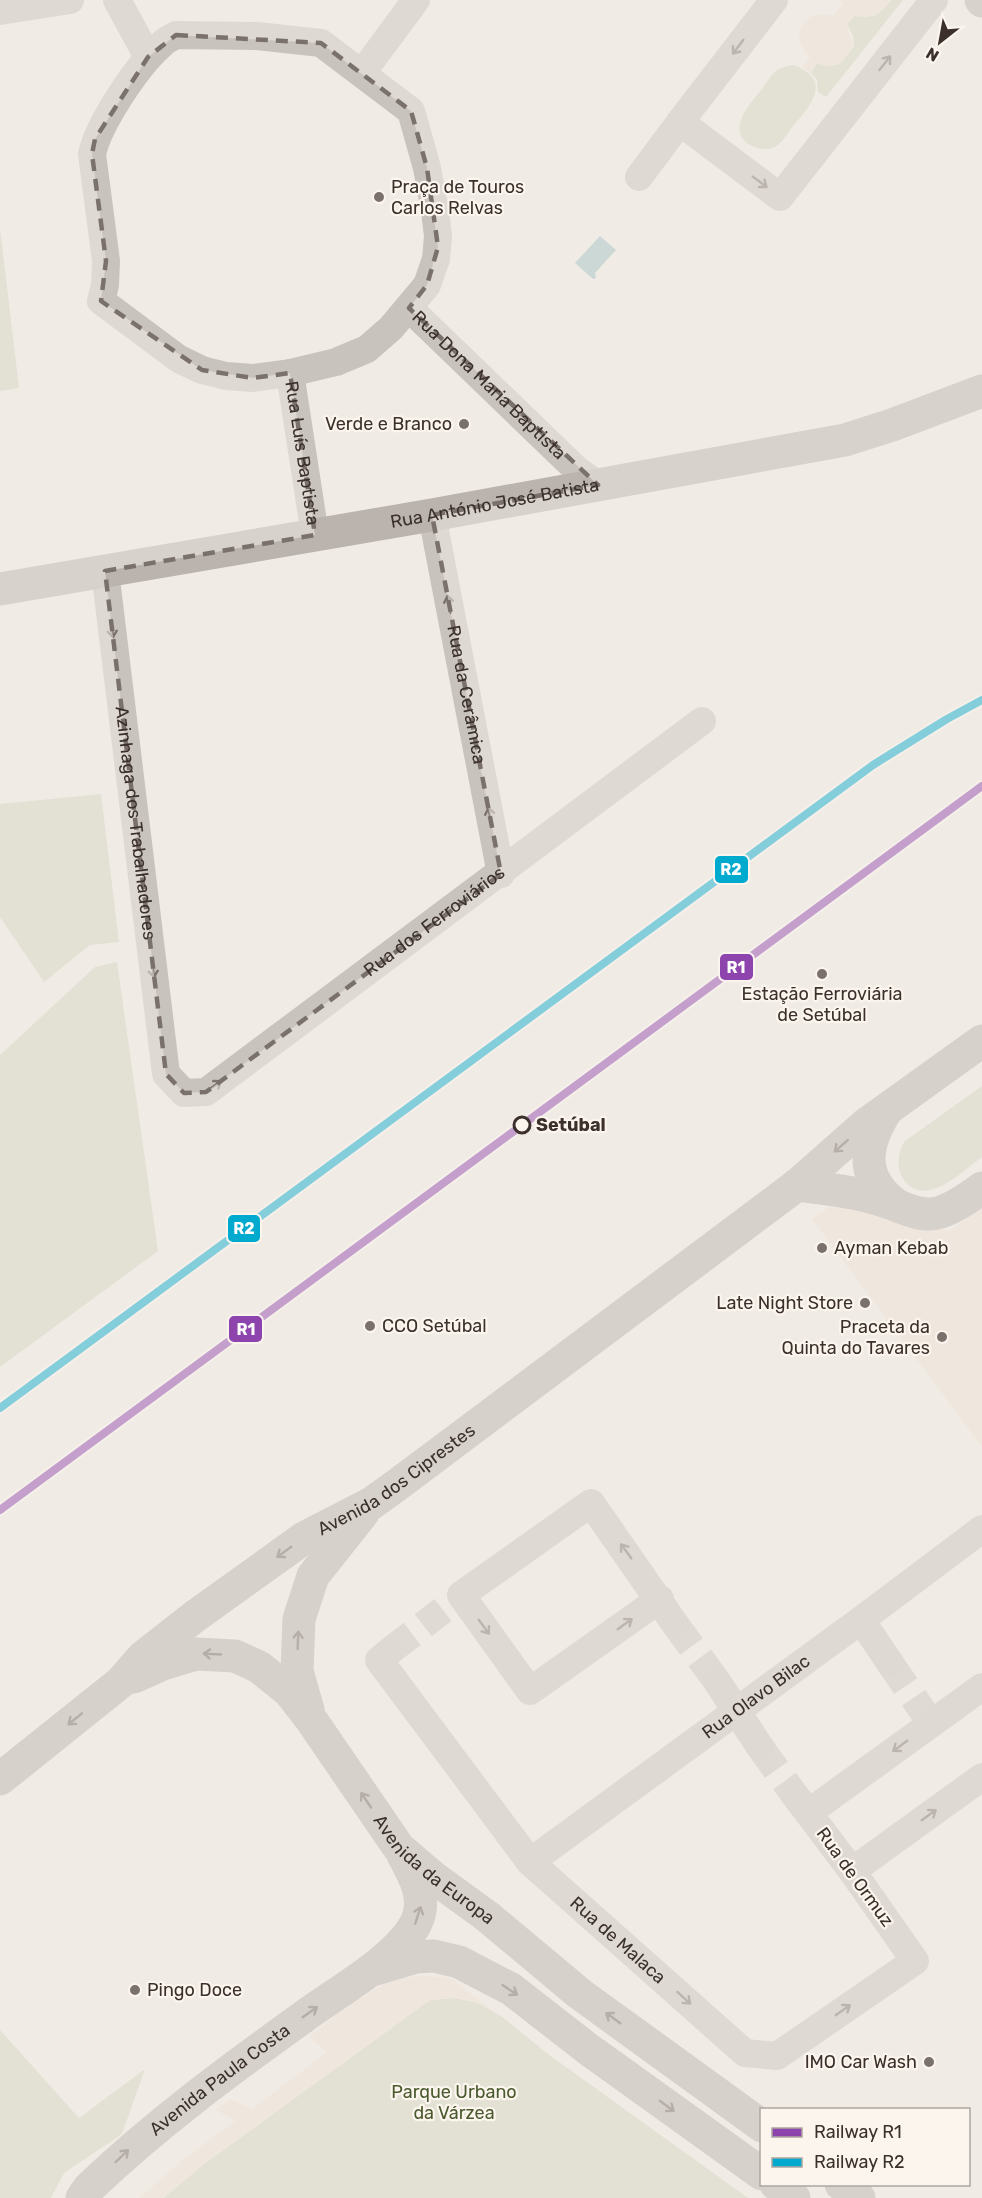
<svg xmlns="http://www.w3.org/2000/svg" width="982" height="2198" font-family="Rubik,sans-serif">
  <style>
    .green { fill: #d1d6bf }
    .plaza { fill: #eee3d5 }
    .water { fill: #a1c2c1 }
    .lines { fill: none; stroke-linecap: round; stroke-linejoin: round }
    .street-tunnel { stroke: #ccc6c0; stroke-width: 28; stroke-dasharray: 28 14; stroke-linecap: butt }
    .street { stroke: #c9c3be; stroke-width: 28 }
    .secondary { stroke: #bab3ae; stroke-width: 33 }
    .primary { stroke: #b8b1ad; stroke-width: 33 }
    .rail-1-casing { stroke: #fbf5ee; stroke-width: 12 }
    .rail-2-casing { stroke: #fbf5ee; stroke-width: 12 }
    .rail-1 { stroke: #8e44ad; stroke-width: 8 }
    .rail-2 { stroke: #00a9ce; stroke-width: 8 }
    .oneway { stroke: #7b726d }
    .oneway2 { stroke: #6d645f }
    .marked { fill: none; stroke: #7a716c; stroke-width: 4.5; stroke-dasharray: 12 8; stroke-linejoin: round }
    .poi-dot { fill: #7a716c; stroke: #fbf5ee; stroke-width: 2 }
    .stop-dot { fill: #fbf5ee; stroke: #3b302b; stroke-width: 3 }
    .labels { text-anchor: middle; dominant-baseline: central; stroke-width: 4.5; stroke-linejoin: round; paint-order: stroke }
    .poi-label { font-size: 18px; fill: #3b302b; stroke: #fbf5ee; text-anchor: start }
    .street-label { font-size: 18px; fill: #3b302b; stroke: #fbf5ee }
    .stop-label { font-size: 18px; font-weight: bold; fill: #3b302b; stroke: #fbf5ee; text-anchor: start }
    .park-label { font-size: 18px; fill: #4a5a2e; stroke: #fbf5ee }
    .line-badge { stroke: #fbf5ee; stroke-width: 2 }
    .badge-label { font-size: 16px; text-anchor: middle; font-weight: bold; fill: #fff }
  </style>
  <rect width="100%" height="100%" fill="#f0ebe5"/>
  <path class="green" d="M891,0H903L826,97L818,92L817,80L811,73L817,63L827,66L840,64L854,46L853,36L847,24L854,16C875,18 878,16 891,0Z
    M793,65C832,79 813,103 794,125C789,131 783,142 776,146C770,150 761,150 754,147C723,133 749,105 761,90C766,84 772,72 779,69C783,67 789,66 793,65Z
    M0,228L19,388L0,391Z
    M101,794L119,942L90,945L44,982L0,917V804Z
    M117,962L158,1251L0,1367V1055L95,967Z
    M982,1086V1157C968,1167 951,1184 934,1189C904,1198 889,1165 905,1141Z
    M455,1998L478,2003L501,2016L548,2054L748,2198H163L204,2164L430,2000Z
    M0,2030L79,2118L145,2069L122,2134L64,2173L51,2198H0Z"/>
  <path class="plaza" d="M841,0H891L884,9L873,16H854L846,25L853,42L849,53L840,63L827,66L817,63L810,73L802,67L810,57L803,50L799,38L800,29L806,20L816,14L833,15L843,4Z
    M833,1204L949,1231L982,1208V1447L812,1219Z
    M424,1976L451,1978L500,2016L478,2003L455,1998L430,2000L204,2164L163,2198H139L185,2158L235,2121L215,2110L231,2099L252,2109L327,2052L309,2037L338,2013L391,1979Z"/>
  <path class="water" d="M600,236L616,250L595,273L596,278L593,279L575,263Z"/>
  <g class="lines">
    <path class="street-tunnel" d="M675,1624L716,1680
      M390,1651L443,1610
      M890,1663L924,1713
      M760,1747L794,1794"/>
    <g class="street">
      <path d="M117,0L148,57"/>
      <path d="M774,0L680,122L780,197L934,0"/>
      <path d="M0,11L70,0"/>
      <path d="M176,35L257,36L321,43L411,111L427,168L435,211L438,236L436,259L427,285L391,328L367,349L336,362L290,373L253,378L226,376L202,370L179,359L101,301L105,285L106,261L92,154C99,123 137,66 161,45C165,40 171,38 176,35Z"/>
      <path d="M362,73L416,0"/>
      <path d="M639,177L680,122"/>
      <path id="s1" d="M409,308L576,469L598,485"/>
      <path id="s2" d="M290,373L315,535"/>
      <path id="s3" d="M432,515L501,874"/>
      <path id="s4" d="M105,571L166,1074L184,1093L206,1092L702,721"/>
      <path d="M660,1599L530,1691L461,1595L591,1503L675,1624"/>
      <path d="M861,1620L890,1663"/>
      <path id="s5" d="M390,1651L379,1660L530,1862L745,2053L777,2056L915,1961L852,1871L794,1794"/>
      <path d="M716,1680L760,1747"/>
      <path d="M808,1813L982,1687"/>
      <path id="s6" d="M530,1862L861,1620L982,1529"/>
      <path d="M852,1871L982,1777"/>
    </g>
    <g class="secondary">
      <path d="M981,0L982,1"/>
      <path id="s7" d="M0,589L432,515L845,440L892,425L982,391"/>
    </g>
    <g class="primary">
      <path d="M886,1111C863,1147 860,1180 898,1206"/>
      <path d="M797,1185C818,1188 841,1190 862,1195C924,1209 921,1233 982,1188"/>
      <path id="s8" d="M134,1677L163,1664L196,1654L235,1656L259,1667L289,1691L310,1718L399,1848L433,1877L488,1917L580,1994L762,2126"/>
      <path d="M308,1710L297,1671L299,1619L313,1576L363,1513"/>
      <path id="s9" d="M0,1779L121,1682L143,1657L194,1617L304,1538L372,1503L397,1485L797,1185L865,1125L982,1041"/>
      <path d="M376,1969L416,1957L434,1956L459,1962L511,1989L588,2049L762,2174"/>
      <path d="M776,2184L794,2198"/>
      <path d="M841,2184L859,2198"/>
      <path id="s10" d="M82,2198L89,2188C155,2125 228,2071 302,2018C335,1993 398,1959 416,1923C428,1899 414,1875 403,1855"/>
    </g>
    <defs>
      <path id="rail-1" d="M0,1510L982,786"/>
      <path id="rail-2" d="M0,1408L873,765L947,719L982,700"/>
    </defs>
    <use href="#rail-1" class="rail-1-casing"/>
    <use href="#rail-2" class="rail-2-casing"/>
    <use href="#rail-1" class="rail-1"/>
    <use href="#rail-2" class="rail-2"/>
  </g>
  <defs><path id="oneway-shaft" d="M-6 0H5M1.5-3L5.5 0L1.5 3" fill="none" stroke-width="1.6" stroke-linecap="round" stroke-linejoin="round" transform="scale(1.5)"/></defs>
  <g class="oneway">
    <use href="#oneway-shaft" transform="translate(738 47) rotate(127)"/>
    <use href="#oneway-shaft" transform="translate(885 63) rotate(-52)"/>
    <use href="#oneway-shaft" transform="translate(760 182) rotate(37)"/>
    <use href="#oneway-shaft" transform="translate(449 604) rotate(-101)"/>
    <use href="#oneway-shaft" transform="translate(112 629) rotate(83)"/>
    <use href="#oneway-shaft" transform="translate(490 816) rotate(-101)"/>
    <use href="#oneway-shaft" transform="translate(153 969) rotate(83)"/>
    <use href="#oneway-shaft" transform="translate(214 1086) rotate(-35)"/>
    <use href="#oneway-shaft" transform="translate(626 1551) rotate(-126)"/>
    <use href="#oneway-shaft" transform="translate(625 1624) rotate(-36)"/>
    <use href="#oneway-shaft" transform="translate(484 1627) rotate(54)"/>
    <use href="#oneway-shaft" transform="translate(900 1746) rotate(144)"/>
    <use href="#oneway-shaft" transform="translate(929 1815) rotate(-36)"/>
    <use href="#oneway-shaft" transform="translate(684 1998) rotate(42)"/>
    <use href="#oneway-shaft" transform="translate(843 2010) rotate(-35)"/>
  </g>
  <g class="oneway2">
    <use href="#oneway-shaft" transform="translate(841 1146) rotate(139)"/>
    <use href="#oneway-shaft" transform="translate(284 1552) rotate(144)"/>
    <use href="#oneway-shaft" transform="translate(298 1640) rotate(-88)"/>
    <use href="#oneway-shaft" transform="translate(212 1654) rotate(-177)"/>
    <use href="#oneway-shaft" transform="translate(75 1719) rotate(141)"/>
    <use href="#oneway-shaft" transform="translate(366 1800) rotate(-124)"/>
    <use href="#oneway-shaft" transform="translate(418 1915) rotate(-72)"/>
    <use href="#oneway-shaft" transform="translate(510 1990) rotate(33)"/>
    <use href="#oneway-shaft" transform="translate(310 2012) rotate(-35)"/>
    <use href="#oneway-shaft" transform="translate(613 2018) rotate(-144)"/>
    <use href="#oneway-shaft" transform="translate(667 2106) rotate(36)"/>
    <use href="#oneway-shaft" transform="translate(122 2156) rotate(-44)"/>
  </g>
  <path d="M0 0H982V2198H0ZM176,35L321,43L411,111L427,168L438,247L427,285L409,308L598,485L432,515L501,874L206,1092L184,1093L166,1074L105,571L315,535L290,373L253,378L202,370L101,301L106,261L92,154L95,139L148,57Z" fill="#f0ebe5" fill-opacity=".55" fill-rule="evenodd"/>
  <path class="marked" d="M176,35L321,43L411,111L427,168L438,247L427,285L409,308L598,485L432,515L501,874L206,1092L184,1093L166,1074L105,571L315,535L290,373L253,378L202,370L101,301L106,261L92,154L95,139L148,57Z"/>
  <g class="poi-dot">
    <circle cx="379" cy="197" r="6"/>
    <circle cx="464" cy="424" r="6"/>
    <circle cx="822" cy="974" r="6"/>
    <circle cx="822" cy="1248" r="6"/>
    <circle cx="865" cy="1303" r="6"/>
    <circle cx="370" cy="1326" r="6"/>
    <circle cx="942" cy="1337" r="6"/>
    <circle cx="135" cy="1990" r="6"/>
    <circle cx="929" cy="2062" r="6"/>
  </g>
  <circle class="stop-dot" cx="522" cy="1125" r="8"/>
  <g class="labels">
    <g class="poi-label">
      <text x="391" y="187">Praça de Touros<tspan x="391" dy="21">Carlos Relvas</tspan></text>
      <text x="452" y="424" text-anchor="end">Verde e Branco</text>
      <text x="822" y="994" text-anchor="middle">Estação Ferroviária<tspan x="822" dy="21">de Setúbal</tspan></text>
      <text x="834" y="1248">Ayman Kebab</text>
      <text x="853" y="1303" text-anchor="end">Late Night Store</text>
      <text x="382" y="1326">CCO Setúbal</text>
      <text x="930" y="1327" text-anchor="end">Praceta da<tspan x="930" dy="21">Quinta do Tavares</tspan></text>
      <text x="147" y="1990">Pingo Doce</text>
      <text x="917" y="2062" text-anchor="end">IMO Car Wash</text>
    </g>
    <g class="street-label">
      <text stroke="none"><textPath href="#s1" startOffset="111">Rua Dona Maria Baptista</textPath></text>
      <text stroke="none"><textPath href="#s2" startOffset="81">Rua Luís Baptista</textPath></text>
      <text stroke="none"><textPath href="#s7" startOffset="502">Rua António José Batista</textPath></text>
      <text stroke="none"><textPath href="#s3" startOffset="183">Rua da Cerâmica</textPath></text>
      <text stroke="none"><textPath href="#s4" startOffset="254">Azinhaga dos Trabalhadores</textPath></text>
      <text stroke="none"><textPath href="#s4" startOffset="840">Rua dos Ferroviários</textPath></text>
      <text stroke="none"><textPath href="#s9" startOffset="498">Avenida dos Ciprestes</textPath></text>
      <text stroke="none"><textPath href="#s6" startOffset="280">Rua Olavo Bilac</textPath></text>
      <text stroke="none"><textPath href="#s8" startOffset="402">Avenida da Europa</textPath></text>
      <text transform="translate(855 1877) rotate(54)">Rua de Ormuz</text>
      <text stroke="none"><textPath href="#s5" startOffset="384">Rua de Malaca</textPath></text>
      <text stroke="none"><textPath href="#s10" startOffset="182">Avenida Paula Costa</textPath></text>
    </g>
    <g class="stop-label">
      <text x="536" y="1125">Setúbal</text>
    </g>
    <g class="park-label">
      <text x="454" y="2092">Parque Urbano<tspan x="454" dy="21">da Várzea</tspan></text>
    </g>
  </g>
  <g class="line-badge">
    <rect x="714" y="855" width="35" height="29" rx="6" fill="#00a9ce"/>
    <rect x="719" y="953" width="35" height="28" rx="6" fill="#8e44ad"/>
    <rect x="227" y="1214" width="34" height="29" rx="6" fill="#00a9ce"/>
    <rect x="228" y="1315" width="35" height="28" rx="6" fill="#8e44ad"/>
  </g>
  <g class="badge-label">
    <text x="731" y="875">R2</text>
    <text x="736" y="973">R1</text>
    <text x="244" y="1234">R2</text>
    <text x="246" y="1335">R1</text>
  </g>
  <rect x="760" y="2108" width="210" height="78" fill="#fbf5ee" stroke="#aea6a0" stroke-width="1.5"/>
  <rect x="772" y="2128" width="30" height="9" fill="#8e44ad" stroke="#aea6a0" stroke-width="1.5"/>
  <text x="814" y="2138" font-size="18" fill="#3b302b">Railway R1</text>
  <rect x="772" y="2158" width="30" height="9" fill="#00a9ce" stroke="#aea6a0" stroke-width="1.5"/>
  <text x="814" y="2168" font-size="18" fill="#3b302b">Railway R2</text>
  <g transform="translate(940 42) rotate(211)" stroke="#fbf5ee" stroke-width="4.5" paint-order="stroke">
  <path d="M0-4.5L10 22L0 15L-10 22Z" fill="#3b302b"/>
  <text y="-9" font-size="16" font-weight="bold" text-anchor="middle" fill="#3b302b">N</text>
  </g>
</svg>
